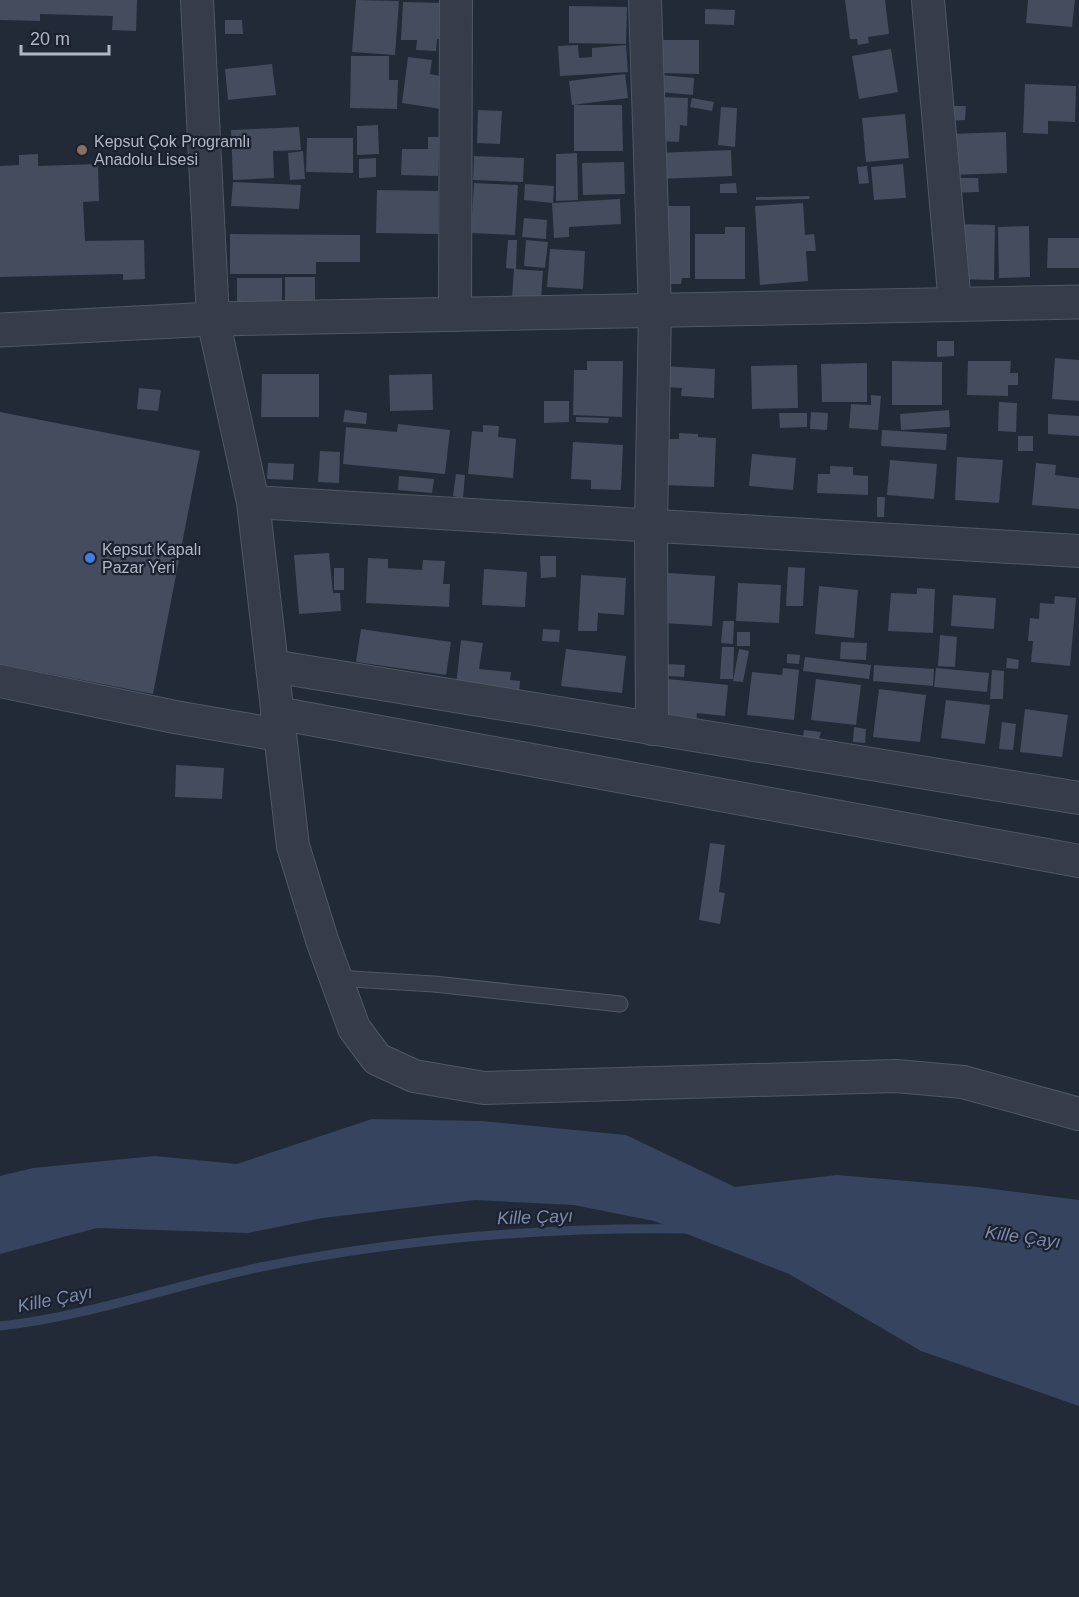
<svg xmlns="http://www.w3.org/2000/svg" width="1079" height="1597" font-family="Arial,sans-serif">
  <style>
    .water { fill: #36445f }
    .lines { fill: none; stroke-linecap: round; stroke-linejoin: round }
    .stream { stroke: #36445f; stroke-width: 9 }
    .building { fill: #444c5d }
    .service-casing { stroke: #515764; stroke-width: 17 }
    .minor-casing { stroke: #515764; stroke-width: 34 }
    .tertiary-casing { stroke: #515764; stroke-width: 35 }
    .service { stroke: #363c49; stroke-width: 15 }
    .minor { stroke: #363c49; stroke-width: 32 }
    .tertiary { stroke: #363c49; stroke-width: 33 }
    .education-dot { fill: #8d6e63; stroke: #1b212e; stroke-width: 2 }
    .shop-dot { fill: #3f7fe0; stroke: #1b212e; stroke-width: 2 }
    .labels { text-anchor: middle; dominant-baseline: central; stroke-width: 4.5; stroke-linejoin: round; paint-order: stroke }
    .poi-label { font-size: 16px; fill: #b1b7c5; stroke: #1b212e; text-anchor: start }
    .water-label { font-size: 18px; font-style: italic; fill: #7a8bac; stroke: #1b212e }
  </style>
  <rect width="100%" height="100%" fill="#222a38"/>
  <path class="water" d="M372,1119L482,1121L626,1135L735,1187L837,1175L978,1187L1079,1200V1406L921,1351L789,1274L654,1221L574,1205L475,1200L322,1218L248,1233L97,1228L0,1254V1176L33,1168L155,1156L237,1164Z"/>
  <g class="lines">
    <path class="stream" d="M0,1326C91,1316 176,1284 266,1266C404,1239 544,1227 686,1229"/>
  </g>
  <path class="building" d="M0,0H137L136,31L112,30L113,16L40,14V21L0,20Z
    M356,0L399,1L395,55L352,52Z
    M845,0H885L889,34L868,37L869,43L858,45L857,39H850Z
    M1028,0H1075L1072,27L1026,23Z
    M403,2L444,3L443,39H437L436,51L416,50L417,40H401Z
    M569,6L627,7L626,44L569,43Z
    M705,9L735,10L734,25L705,24Z
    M225,20H242L243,34H225Z
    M661,40H699V74L661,73Z
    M578,45L579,58L592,57V48L626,45L628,72L560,76L558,46Z
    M891,49L898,92L859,99L852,56Z
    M351,56H389V80H398L397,109L350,108Z
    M408,57L432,60L430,74L445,77L441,109L402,103Z
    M272,64L276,95L228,100L225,69Z
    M625,74L628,98L572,105L569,81Z
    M661,75L694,78L693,95L660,92Z
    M1025,84L1076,86L1075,122L1048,121V134L1023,133Z
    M660,97L688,98L687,126L680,125L679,142L658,141Z
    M692,98L714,102L712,111L690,107Z
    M574,105H622L623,151H574Z
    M941,106H966L965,120L942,121Z
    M721,107L737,108L735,147L718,145Z
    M478,110L502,111L500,144L477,143Z
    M905,114L909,158L866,162L862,118Z
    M378,125L379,154L357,155V126Z
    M299,127L301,150L273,151L274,178L233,180L231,130Z
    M1006,132L1007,173L951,175L949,134Z
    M428,137H439L438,176L401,175L402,149H428Z
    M307,138H353V173L306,172Z
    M731,150L732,176L659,179L658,153Z
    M303,151L305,179L290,180L288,153Z
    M577,153L578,200L556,201V154Z
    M38,154V166L98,164L99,201L83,202L85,241L144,240L145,279L123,280V274L0,277V166L19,165V155Z
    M474,156L524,158L523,182L473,180Z
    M376,158V177L359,178V159Z
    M624,162L625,194L583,195L582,163Z
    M903,164L906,198L874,200L871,167Z
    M867,166L869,183L859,184L857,167Z
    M947,178H978L979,192L948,193Z
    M233,182L301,185L299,209L231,206Z
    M474,183L518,185L515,235L471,233Z
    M736,183L737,193H720V184Z
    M525,184L554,186L553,203L524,200Z
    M377,190L438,191V234L376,233Z
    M810,196L809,199L756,200V197Z
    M620,199L621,224L569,227V237L554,238L552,203Z
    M803,203L805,235L814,234L816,251H806L808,281L760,285L755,206Z
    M662,206H690V278H682L681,284H661Z
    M524,218L547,220L546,239L522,237Z
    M954,224L995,225L994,280L954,279Z
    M1029,226L1030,277L999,278L998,227Z
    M725,227H745V279H695V234H725Z
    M230,234L360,235V262H316V274H230Z
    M1048,238H1079V268H1047Z
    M508,240H517L516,269L506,268Z
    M526,240L548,242L545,268L524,266Z
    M550,249L585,251L583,289L547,287Z
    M514,269L543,271L541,300L512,298Z
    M285,277H315V301H285Z
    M237,278H282V302H237Z
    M937,341H954V356L937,357Z
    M1055,358L1079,360V401L1052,399Z
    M587,361H623L622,417L573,415L574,370H587Z
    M892,361L942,362V405H892Z
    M968,361H1011L1010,373H1018V385H1008V396L967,395Z
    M867,363V402H822L821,364Z
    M797,365L798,408L752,409L751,366Z
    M663,366L715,369L714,398L681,396L682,388L662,387Z
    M262,374H319V417H261Z
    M432,374L433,410L390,411L389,375Z
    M139,388L161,390L158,411L137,409Z
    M871,395L881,396L878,430L849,428L851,404L871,405Z
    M544,401H569V422L544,423Z
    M999,402L1017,403L1016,432L998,431Z
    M345,410L367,413L366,424L343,422Z
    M949,410L950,427L901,430L900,414Z
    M0,412L200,451L153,694L0,664Z
    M811,412L828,413L827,430L810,429Z
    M779,413H807V427L780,428Z
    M1048,414L1079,416V436L1048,434Z
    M576,417L609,418L608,423L576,422Z
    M398,424L450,430L445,474L343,464L346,427L397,432Z
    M483,425L499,426L498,437L516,439L513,478L468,474L472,431L483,432Z
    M882,430L947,434L946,450L881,446Z
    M679,433L698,434V437L716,438L714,487L664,485L666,439H679Z
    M1018,436H1033V451H1018Z
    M573,442L623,445L621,490L591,489V480L571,479Z
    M320,451L340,452L339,483L318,482Z
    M752,454L796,458L793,490L749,486Z
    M957,457L1003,460L999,503L955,500Z
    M890,460L937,464L934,499L887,495Z
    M268,463L294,464L293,480L267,479Z
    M1036,463L1056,465L1055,475L1079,478V509L1032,505Z
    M830,466L853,467V475L868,476V495L817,493L818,474H830Z
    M456,474L465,475L463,498L453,496Z
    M399,476L434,479L432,493L398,490Z
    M877,497H885L884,517H877Z
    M329,553L333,593H340L341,611L299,614L294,555Z
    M540,556H556V577L541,578Z
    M368,558L388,559V568L422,570L423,560L445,561L443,584H450L449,607L366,603Z
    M788,567L805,568L803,606H786Z
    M334,568H344V590H334Z
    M484,569L527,572L525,607L482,605Z
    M668,573L715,576L712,626L664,623Z
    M581,575L626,578L624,615L598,613L597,631H578Z
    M738,583L781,585L779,623L736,621Z
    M819,586L858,590L854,638L815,634Z
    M917,588L935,589L933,633L888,631L891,593L917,594Z
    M953,595L996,598L994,629L951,626Z
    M1055,596L1076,598L1070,666L1031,662L1033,641H1028L1030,618L1039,619L1040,603L1054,604Z
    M723,621H734L733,644L721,643Z
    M361,629L451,642L446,675L356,662Z
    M543,629L560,630L559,642L542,641Z
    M737,632H750V646H737Z
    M940,635L957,637L955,667L938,666Z
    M461,640L483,643L479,669L511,672L510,680L520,681L519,693L456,685Z
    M841,642L867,643L866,660L840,659Z
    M722,647H734L733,679H720Z
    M566,649L626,656L622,693L561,686Z
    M739,649L749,651L743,682L733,681Z
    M787,654L800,655L799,664L787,663Z
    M805,657L871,665L869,679L803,671Z
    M1007,658L1019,660L1018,669L1006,668Z
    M668,664L685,665L684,677L668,676Z
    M874,665L934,669L933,686L873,681Z
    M783,668L799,670L794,720L747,715L752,672L782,675Z
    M936,668L989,673L987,692L934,687Z
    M992,670L1004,671L1003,699H990Z
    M668,679L728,685L725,716L697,713L696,724L664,720Z
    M816,679L861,685L856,725L811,720Z
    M879,689L926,695L920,742L873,737Z
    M946,700L990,705L985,744L941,738Z
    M1025,709L1068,715L1062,757L1020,752Z
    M1002,722L1016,724L1013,750L999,749Z
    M854,727L866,729L865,743L853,742Z
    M804,730L821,732L819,739L803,737Z
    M176,765L224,768L222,799L175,797Z
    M710,843L725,845L719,892L725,893L720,924L699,920Z"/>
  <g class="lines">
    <defs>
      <path id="service" d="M335,978L434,984L620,1004"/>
      <path id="minor" d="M197,0L213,319L253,502L293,846L322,940L354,1028L377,1059L414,1076L484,1088L896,1076L963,1082L1079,1114
        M645,0L655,311L651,525L652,729
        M928,0L955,305
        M455,315L456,0
        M253,502L1079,551
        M272,666L1079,798
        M0,681L175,717L279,735
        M277,713L1079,861"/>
      <path id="tertiary" d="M0,330L213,319L1079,302"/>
    </defs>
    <use href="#service" class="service-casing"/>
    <use href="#minor" class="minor-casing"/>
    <use href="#tertiary" class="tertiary-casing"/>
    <use href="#service" class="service"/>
    <use href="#minor" class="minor"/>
    <use href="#tertiary" class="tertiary"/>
  </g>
  <circle class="education-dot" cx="82" cy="150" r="6"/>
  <circle class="shop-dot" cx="90" cy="558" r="6"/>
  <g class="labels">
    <g class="poi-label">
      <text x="94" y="141">Kepsut Çok Programlı<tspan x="94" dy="18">Anadolu Lisesi</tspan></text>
      <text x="102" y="549">Kepsut Kapalı<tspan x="102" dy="18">Pazar Yeri</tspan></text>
    </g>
    <g class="water-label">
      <text transform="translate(535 1217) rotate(-2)">Kille Çayı</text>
      <text transform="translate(1023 1237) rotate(8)">Kille Çayı</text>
      <text transform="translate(55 1299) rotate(-11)">Kille Çayı</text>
    </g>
  </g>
  <path d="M21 45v9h88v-9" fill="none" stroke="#b1b7c5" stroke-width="3"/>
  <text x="30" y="45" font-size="18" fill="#b1b7c5" stroke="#1b212e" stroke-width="4.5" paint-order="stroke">20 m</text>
</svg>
